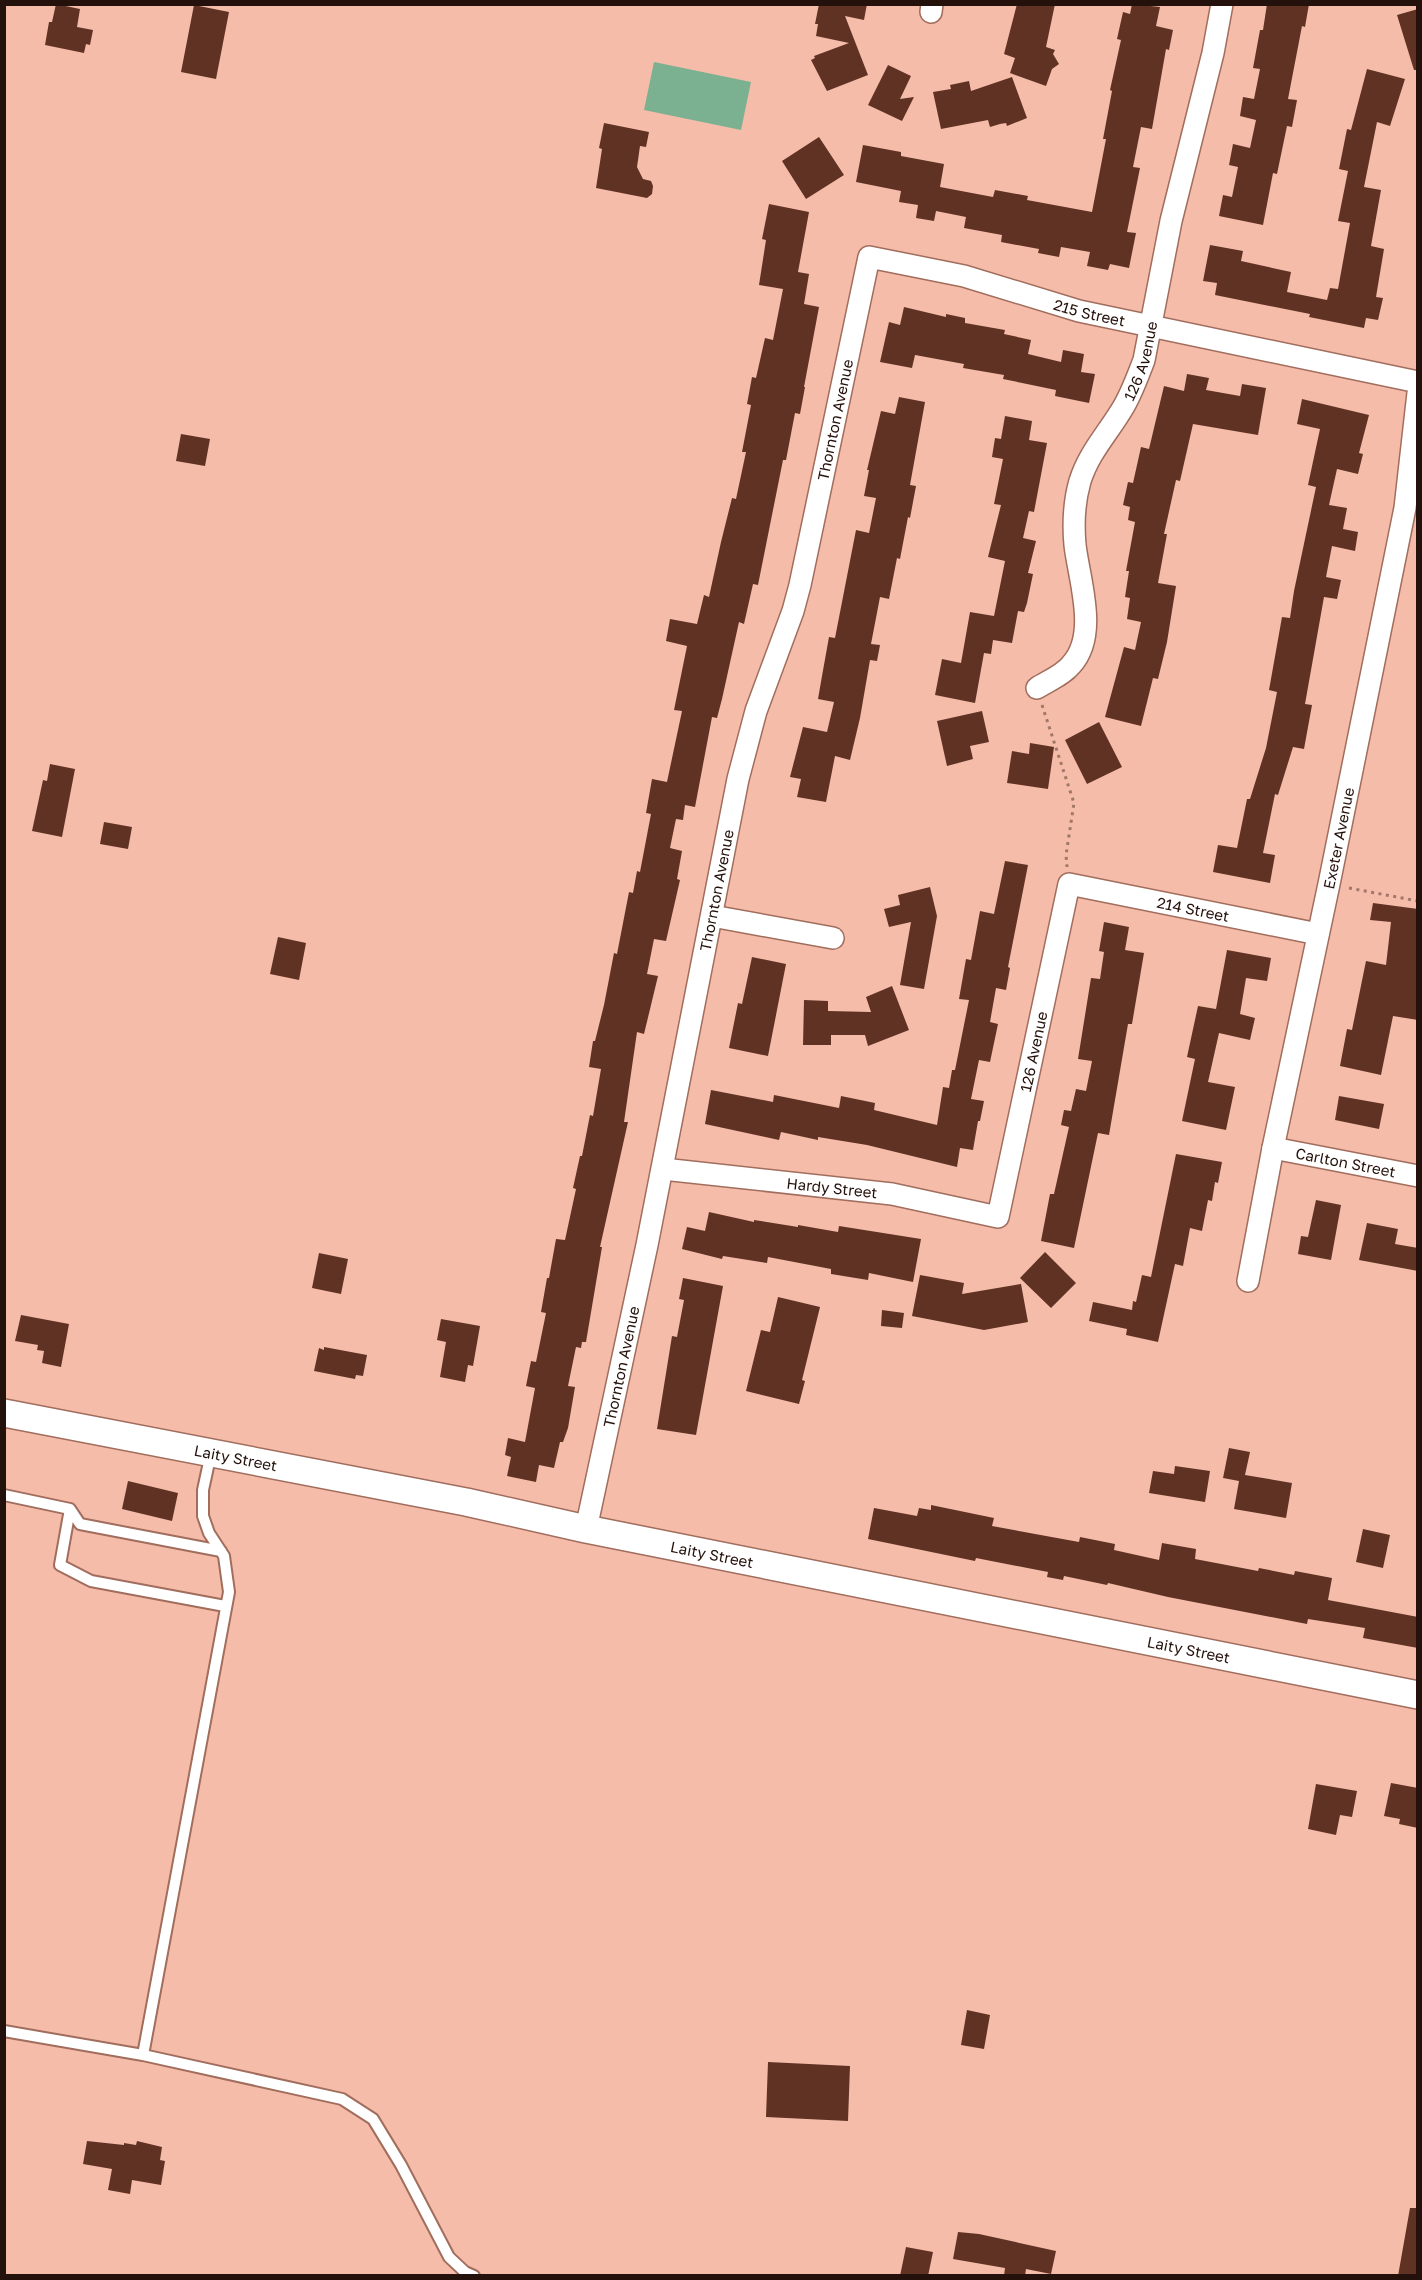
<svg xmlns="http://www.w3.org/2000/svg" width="1422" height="2280" font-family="'Golos Text',sans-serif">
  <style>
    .green { fill: #7bb191 }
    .building { fill: #603224 }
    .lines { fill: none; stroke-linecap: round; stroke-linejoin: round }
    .service-casing { stroke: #a16d5d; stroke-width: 14 }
    .minor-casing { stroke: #a16d5d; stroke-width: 24 }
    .tertiary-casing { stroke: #a16d5d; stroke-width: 30 }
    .path { stroke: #a1776a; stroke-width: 3; stroke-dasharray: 3 4.5; stroke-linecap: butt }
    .service { stroke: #fff; stroke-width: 10 }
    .minor { stroke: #fff; stroke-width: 21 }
    .tertiary { stroke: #fff; stroke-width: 27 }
    .labels { text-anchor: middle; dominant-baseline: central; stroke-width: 6; stroke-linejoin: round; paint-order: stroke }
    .street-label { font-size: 15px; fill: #25110b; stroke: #fbccbd }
  </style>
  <rect width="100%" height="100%" fill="#f5bcaa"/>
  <path class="green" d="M654,62L751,82L741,130L644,110Z"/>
  <path class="building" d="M56,4L80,9L77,27L93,30L90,45L86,44L84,53L45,45L49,22H52Z
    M819,4H867L864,20L845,16L868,75L827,91L811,60L815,58L814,56L849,43L816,36L818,24H815Z
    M1017,4H1055L1046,47L1055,50L1053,54L1059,64L1052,69L1046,86L1010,73L1015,58L1004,54Z
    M1132,4L1160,7L1156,26L1173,30L1169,50L1166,49L1152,129L1141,127L1133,167L1140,168L1127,232L1136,233L1129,268L1110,264L1108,270L1087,266L1090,252L1061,247L1059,257L1038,253L1039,249L1001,242L1002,235L964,228L966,217L936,211L934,221L916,218L918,205L899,202L901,191L856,182L863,145L901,152V156L944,164L940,187L993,197L995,190L1028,196L1027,200L1092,212L1106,139H1103L1112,91L1110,90L1121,40L1117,39L1123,12L1130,14Z
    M1267,4H1309L1305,27L1302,26L1288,99L1297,100L1292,127L1287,126L1277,174L1273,173L1263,225L1219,216L1223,195L1232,197L1238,167L1229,165L1233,144L1250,148L1256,120L1240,116L1243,97L1254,99L1260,69L1253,68L1260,30H1263Z
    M194,5L229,12L216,79L181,72Z
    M1418,9V70H1414L1397,15Z
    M888,65L911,76L900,99L914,97L902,121L868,105Z
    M1367,69L1405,79L1390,126L1377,122L1364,187L1381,190L1371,246L1384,249L1376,297L1383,298L1378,320L1366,318L1364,328L1309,317L1310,314L1215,295L1217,283L1203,281L1210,245L1243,251L1241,261L1291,272L1287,292L1327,300L1330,288L1338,289L1350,223L1338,221L1348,171L1339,169L1347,129L1351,130Z
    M1012,77L1027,118L1007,126L1006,123L1000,124L990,127L988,120L941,129L933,92L951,89L950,85L969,81L971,91Z
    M604,123L649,132L646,147L640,146L637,167L643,179L651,181L653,186L652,194L647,198L596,188L602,149L599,148Z
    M819,137L844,175L806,199L782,161Z
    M769,204L809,212L798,272L809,274L804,304L819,307L804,387H805L800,414L795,413L786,460H783L758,585L753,584L744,624L739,622L722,699L717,718L712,717L695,807L685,805L683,820L676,819L670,848L682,851L677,879L680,880L666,941L654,939L647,974L658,976L644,1034L637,1032L624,1122H628L600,1247H602L586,1342H582L581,1348L576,1347L568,1386L575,1387L568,1428L563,1442H560L554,1468L539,1465L536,1482L507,1476L511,1457L505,1455L508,1438L525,1442L535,1388L526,1386L531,1361L536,1362L546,1313L541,1312L547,1278H549L556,1239L565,1240L576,1189L573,1188L580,1156H582L590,1115L593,1116L601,1069L589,1067L593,1041H595L604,1005L614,953L617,954L629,892L633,893L637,871L640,872L651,814L646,813L652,779L667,782L682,711L674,710L687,646L666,641L670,619L697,624L704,595L709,597L721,542L732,498L736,499L746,452H742L751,405L747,404L752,377L756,378L765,338L773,340L783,289L759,285L766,240L762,239Z
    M904,307L946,317V314L965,318V323L1005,330L1004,334L1031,340L1028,354L1061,362L1063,350L1084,354L1081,372L1095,374L1089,403L1055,396L1056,390L1003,379L1004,375L963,368L964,364L915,355L912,368L880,362L889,322L900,325Z
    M1187,374L1209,378L1206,390L1240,396L1242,384L1266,388L1258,435L1193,424L1180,481L1176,480L1164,534H1167L1158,583L1176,586L1167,642L1158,679L1153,678L1141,726L1105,717L1124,647L1135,650L1141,622L1127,619L1130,598L1125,597L1129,571H1126L1135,522L1128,520L1130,507L1123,505L1128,482L1133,483L1141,447L1149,449L1164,386L1184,391Z
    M899,397L925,402L910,485L916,486L910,518L908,517L900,559L897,558L889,599L880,597L871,644L880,645L877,661L870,660L860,718L850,760L835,756L826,802L797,797L801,779L790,777L803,727L827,732L834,702L818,699L822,676L829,637L835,638L856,530L869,533L876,498L864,496L869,470H867L881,411L895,414Z
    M1302,399L1369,415L1359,453L1363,454L1358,474L1337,469L1329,505L1347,508L1343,529L1358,532L1355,551L1332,546L1326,577L1341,580L1337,599L1324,597L1305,704L1312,705L1304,749L1293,747L1278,795L1275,794L1263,853L1275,855L1270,883L1213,872L1218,845L1237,848L1247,799H1250L1266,748L1277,692L1269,690L1282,617L1290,618L1294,591L1316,487L1308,485L1320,429L1297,424Z
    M1005,416L1032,421L1029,440L1047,443L1034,512L1029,511L1023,538L1036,541L1028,573L1033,574L1027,603L1024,612L1018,611L1012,643L993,640L991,654L984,653L975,703L935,695L942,659L961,663L970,612L994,616L1005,561L988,557L1001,505L994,504L1003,459L992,457L995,438L1001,439Z
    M181,434L210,439L205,466L176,461Z
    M982,711L989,742L970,746L973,759L947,766L937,721Z
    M1099,722L1122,767L1087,784L1065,740Z
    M1030,743L1054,747L1048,789L1007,783L1012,751L1029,754Z
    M50,764L75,769L62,837L32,831L43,780L47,781Z
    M104,822L132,827L128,849L100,844Z
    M1005,861L1028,865L1008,967L1010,968L1006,990L996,988L990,1022L998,1024L990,1062L979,1060L971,1099L984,1101L980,1121H978L973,1150L960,1148L957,1167L867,1145L818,1137V1140L781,1132L779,1140L705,1124L711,1090L773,1102L774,1095L839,1108L841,1096L875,1103L874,1110L937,1125L943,1087L949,1088L952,1070H955L969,1000L959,999L966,959L971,960L980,911L994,914Z
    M930,887L937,916L924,989L900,985L911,922L889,927L884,909L900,905L898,895Z
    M1373,903L1418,909V1020L1393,1016L1381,1075L1340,1066L1347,1029L1352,1030L1366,961L1386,965L1391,922L1370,920Z
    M1104,922L1129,927L1125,950L1144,953L1132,1024H1128L1109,1135L1098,1133L1074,1248L1041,1241L1050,1194H1054L1069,1127L1061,1125L1064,1110L1071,1111L1076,1089L1086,1091L1092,1061L1078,1059L1091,978L1100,979L1104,952L1099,951Z
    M278,937L306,943L299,980L270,974Z
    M1227,950L1271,958L1267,981L1246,978L1240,1014L1255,1018L1250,1040L1219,1033L1208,1082L1235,1087L1226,1130L1182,1121L1195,1059L1187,1057L1198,1006L1216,1009Z
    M752,957L786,964L768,1056L729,1048L738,1003L742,1004Z
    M892,986L909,1030L868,1046L865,1035H831V1045H803L804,1000L828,1001V1011L871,1012L866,997Z
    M1339,1096L1384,1104L1379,1129L1335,1120Z
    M1176,1154L1222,1162L1218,1183L1215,1182L1212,1201L1208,1200L1202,1231L1190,1228L1183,1266L1175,1264L1158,1342L1126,1335L1127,1329L1089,1321L1093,1302L1132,1310L1133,1301L1136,1302L1142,1275L1151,1277Z
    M1316,1200L1341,1205L1331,1260L1298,1254L1301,1236L1308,1237Z
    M709,1212L754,1222V1220L798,1227V1225L838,1232L839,1226L921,1239L913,1282L869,1273L868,1280L831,1274V1269L768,1257L767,1263L723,1256L722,1259L682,1249L687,1227L705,1231Z
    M1367,1223L1398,1229L1395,1244L1418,1248V1271L1359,1260Z
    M1045,1252L1076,1283L1051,1308L1020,1278Z
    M319,1253L348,1259L341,1294L312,1288Z
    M920,1275L964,1283L962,1294L1021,1284L1028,1322L984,1330L912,1316Z
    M683,1278L723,1286L696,1435L657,1429L672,1336L677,1337L684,1300L679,1299Z
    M778,1297L820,1307L802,1380L805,1381L799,1404L746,1391L761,1330L770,1332Z
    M882,1310L904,1313L902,1328L881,1326Z
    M21,1315L69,1324L61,1367L42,1363L44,1351L37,1350L38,1345L15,1341Z
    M441,1319L480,1326L473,1366L468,1365L465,1382L440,1377L446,1342L437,1340Z
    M324,1347L367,1355L363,1376L356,1375L355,1379L314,1371L319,1348L324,1350Z
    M1229,1448L1250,1452L1245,1475L1292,1483L1286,1518L1234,1509L1239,1481L1223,1478Z
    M1175,1466L1210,1471L1205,1502L1149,1493L1153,1471L1174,1474Z
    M128,1481L178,1493L172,1521L122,1509Z
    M931,1505L994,1518L992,1526L1079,1542L1080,1537L1115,1544L1114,1550L1159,1560L1162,1543L1196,1549L1195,1559L1258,1571L1259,1568L1294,1575L1295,1571L1332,1578L1328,1600L1418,1617V1648L1363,1638L1365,1628L1308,1619L1307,1624L1168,1597L1108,1583L1107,1585L1064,1576L1063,1580L1047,1577L1048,1572L976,1558L975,1561L868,1539L874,1508L917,1516L919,1508L931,1510Z
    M1363,1529L1390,1535L1383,1568L1356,1562Z
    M1391,1783L1418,1788V1828L1399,1824L1400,1819L1384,1816Z
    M1316,1784L1357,1791L1352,1817L1340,1815L1336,1835L1308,1829Z
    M967,2010L990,2015L984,2049L961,2045Z
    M768,2062L850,2066L848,2121L766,2117Z
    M87,2141L124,2145V2143L136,2145L137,2141L162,2147L160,2160L165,2161L161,2185L132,2180L130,2194L108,2190L112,2169L83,2164Z
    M1410,2208H1418V2276H1398Z
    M958,2232L979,2234L1056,2251L1051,2274L1026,2269L1025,2276H1004L1005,2268L953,2259Z
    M906,2247L933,2252L928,2276H900Z"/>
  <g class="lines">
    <defs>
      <path id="service" d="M4,1495L70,1509L80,1524L221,1551
        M70,1509L60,1565L91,1581L225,1606
        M4,2031L143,2055L229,1592L224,1556L209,1533L203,1516V1490L211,1453
        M143,2055L342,2099L373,2119L401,2165L449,2257L465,2272L474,2276"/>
      <g id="minor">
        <path d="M931,12L932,4"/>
        <path id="s1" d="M1037,688C1048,681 1063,675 1071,665C1099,635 1079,580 1075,545C1073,523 1074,502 1080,481C1089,452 1109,432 1124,406C1132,392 1138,376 1144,360L1171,221L1213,53L1222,4"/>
        <path d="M712,916L833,938"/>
        <path id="s2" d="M1273,1148L1418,1176"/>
        <path id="s3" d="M663,1169L892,1194L998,1217L1069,884L1318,934"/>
        <path id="s4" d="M1248,1281L1273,1148L1329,884L1405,508L1418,393"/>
        <path id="s5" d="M586,1529L647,1245L738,779L756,711L793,611L800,585L869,257L964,276L1079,311L1418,382"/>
      </g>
      <g id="tertiary">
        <path id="s6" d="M4,1413L466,1502L586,1529L1418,1695"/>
      </g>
    </defs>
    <use href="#service" class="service-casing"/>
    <use href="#minor" class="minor-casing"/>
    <use href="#tertiary" class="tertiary-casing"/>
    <path class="path" d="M1042,705L1074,803L1066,855L1067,867
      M1349,888L1418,901"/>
    <use href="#service" class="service"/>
    <use href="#minor" class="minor"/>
    <use href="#tertiary" class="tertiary"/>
  </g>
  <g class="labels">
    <g class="street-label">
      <text stroke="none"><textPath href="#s5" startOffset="1532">215 Street</textPath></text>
      <text stroke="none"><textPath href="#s1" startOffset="366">126 Avenue</textPath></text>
      <text stroke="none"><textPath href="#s5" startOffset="1138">Thornton Avenue</textPath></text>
      <text stroke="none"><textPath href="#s4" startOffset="452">Exeter Avenue</textPath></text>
      <text stroke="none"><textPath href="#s5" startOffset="652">Thornton Avenue</textPath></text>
      <text stroke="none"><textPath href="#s3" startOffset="806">214 Street</textPath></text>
      <text stroke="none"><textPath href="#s3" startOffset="508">126 Avenue</textPath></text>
      <text stroke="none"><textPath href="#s2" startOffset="74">Carlton Street</textPath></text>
      <text stroke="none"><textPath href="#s3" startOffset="170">Hardy Street</textPath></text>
      <text stroke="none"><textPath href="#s5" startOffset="166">Thornton Avenue</textPath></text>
      <text stroke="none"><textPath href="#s6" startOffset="236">Laity Street</textPath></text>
      <text stroke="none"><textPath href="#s6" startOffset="722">Laity Street</textPath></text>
      <text stroke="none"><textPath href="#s6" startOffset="1208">Laity Street</textPath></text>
    </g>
  </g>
  <rect width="1422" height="2280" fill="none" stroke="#25110b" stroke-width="12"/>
</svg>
